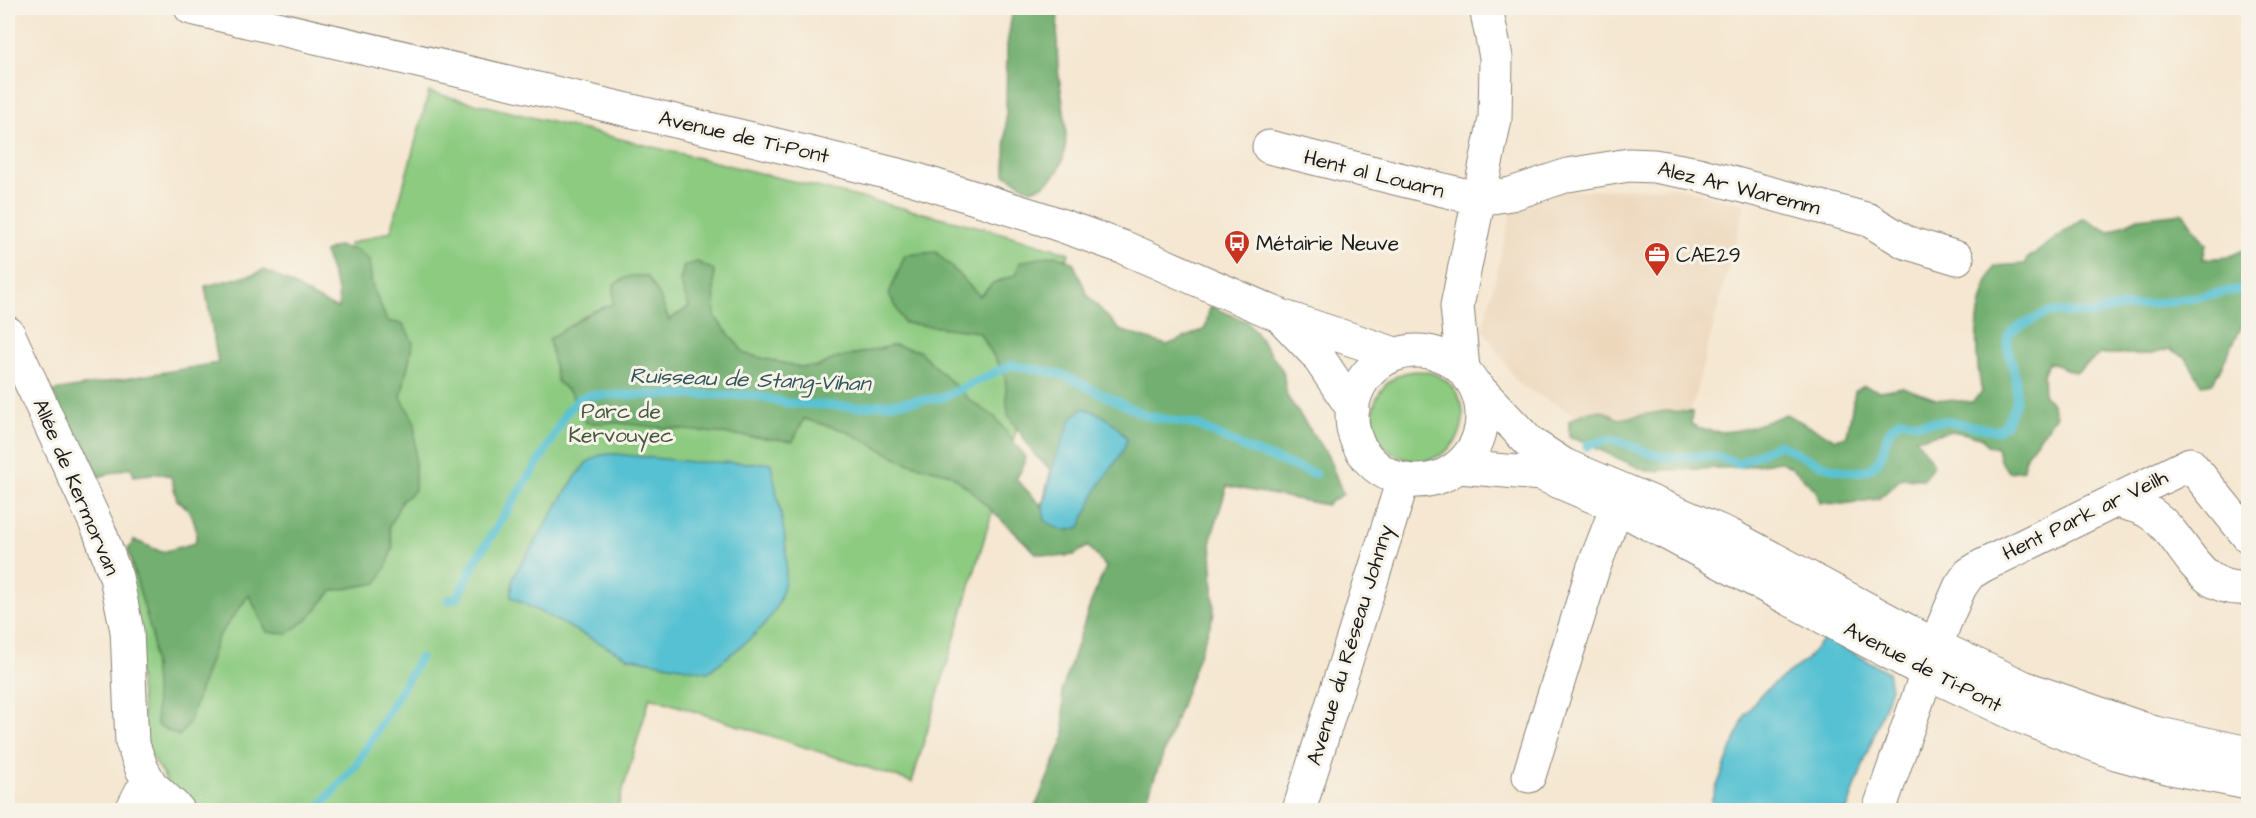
<svg xmlns="http://www.w3.org/2000/svg" width="2256" height="818" font-family="'Architects Daughter',sans-serif">
  <style>
    .built { fill: #edd7bb }
    .green { fill: #8dcb81; stroke: #54744e; stroke-width: 1.5 }
    .forest { fill: #72af6f; stroke: #476646; stroke-width: 1.5 }
    .water { fill: #57c1d2; stroke: #3a6e77; stroke-width: 1.5 }
    .lines { fill: none; stroke-linecap: round; stroke-linejoin: round }
    .stream { stroke: #57c1d2; stroke-width: 9 }
    .minor-casing { stroke: #888276; stroke-width: 35 }
    .minor { stroke: #fff; stroke-width: 33 }
    .labels { text-anchor: middle; dominant-baseline: central; stroke-width: 6; stroke-linejoin: round; paint-order: stroke }
    .street-label { font-size: 21px; fill: #1c1c1c; stroke: #f7f3e8 }
    .poi-label { font-size: 21px; fill: #1c1c1c; stroke: #f7f3e8; text-anchor: start }
    .park-label { font-size: 21px; fill: #44593f; stroke: #f7f3e8 }
    .water-label { font-size: 22px; font-style: italic; fill: #31565c; stroke: #f7f3e8 }
  </style>
  <rect width="100%" height="100%" fill="#f7f3e8"/>
  <filter id="ink" filterUnits="userSpaceOnUse"><feTurbulence type="fractalNoise" baseFrequency=".0167" numOctaves="2"/><feDisplacementMap in="SourceGraphic" scale="12" xChannelSelector="R" yChannelSelector="G"/><feConvolveMatrix kernelMatrix="1 2 1 2 8 2 1 2 1" color-interpolation-filters="sRGB"/></filter>
  <filter id="wash" filterUnits="userSpaceOnUse"><feTurbulence type="fractalNoise" baseFrequency=".008" numOctaves="4" result="noise"/><feDisplacementMap in="SourceGraphic" scale="24" xChannelSelector="R" yChannelSelector="G"/><feGaussianBlur stdDeviation="1.35" result="paint"/><feColorMatrix in="noise" values="0 0 0 0 0 0 0 0 0 0 0 0 0 0 0 0 0 1.4 0 .05"/><feComposite in="paint" operator="in"/></filter>
  <g filter="url(#wash)">
    <rect width="100%" height="100%" fill="#f5e7d1"/>
    <path class="built" d="M1677,187L1745,204L1684,438L1595,426L1518,384L1483,329L1511,213L1527,201L1562,191Z"/>
    <path class="green" d="M429,92L984,228L1069,253L912,782L650,697L617,810H516L509,808L508,810H192L173,792L146,746L128,566L331,528L355,333L349,244L391,231Z
      M1373 416a45 45 0 1 1 90 0a45 45 0 1 1-90 0Z"/>
    <path class="forest" d="M1013,8H1058C1057,28 1057,48 1058,68C1062,109 1084,177 1030,190L1005,174L1007,45Z
      M2183,213L2206,244L2203,259L2228,257L2248,248V323L2243,324L2213,383L2202,385L2186,358L2170,349L2152,354H2100L2076,373L2048,362L2043,375L2044,396L2052,403L2056,416L2026,455L2024,470L2009,472L2000,461L1997,448L1987,445L1981,437L1952,431L1916,439L1934,464L1924,479L1902,478L1878,499L1843,504L1820,503L1816,491L1794,469L1780,461L1745,467L1646,471L1569,436V421L1584,413L1601,410L1619,419L1665,411L1692,412L1691,424C1721,442 1758,425 1786,414L1834,439L1847,436L1855,391L1864,386L1880,391L1902,387L1936,399L1972,402L1982,392C1973,349 1974,305 1995,266L2025,264L2027,259L2084,218L2109,232L2138,218Z
      M337,246L357,250L369,260L372,285L387,321L403,324L413,342L401,397L415,423V490L402,501L389,527L393,546L388,563L377,583L332,591L308,619L287,634L267,632L249,595L218,637L188,725L179,736L157,725L152,635L128,550L134,540L162,552L195,543C199,526 192,509 177,500L171,477L160,473L134,476L131,467L85,481L53,391L218,363L205,286L255,274L263,270C290,280 312,299 339,309L338,291L324,252Z
      M936,252L980,296L993,283L1016,275L1020,262L1055,255L1073,262L1088,296L1120,330L1167,345L1205,329L1210,306L1248,322L1283,371L1287,396L1328,456L1343,494L1326,505L1227,486L1211,539L1214,614L1143,810H1034L1065,736L1062,690L1091,602L1106,567L1088,546L1074,555L1057,557L1036,553L968,488L950,474L905,462L846,431L804,419L793,441L617,423H586L571,394L557,381L549,339L591,312L613,304L614,284L630,276H647L659,295L669,320L689,307L680,281L684,266L697,262L714,270L715,317L745,354L800,367H817L834,359L895,345L919,351L971,401L995,417L1025,457L1023,467L1016,479L1042,506L1051,470L1035,455L1008,415L1005,375L979,332L904,323L889,294L905,255Z"/>
    <path class="water" d="M1084,408C1103,414 1115,422 1127,439L1122,453L1098,487L1080,527C1065,533 1058,530 1045,520L1043,507L1052,468L1072,417Z
      M615,454L692,462L771,463C779,514 804,580 765,624C749,642 727,657 708,672L627,657L511,597L513,577L572,482L586,463L600,455Z
      M1825,637L1888,672L1891,688L1847,810H1715L1711,801L1745,715L1761,694L1806,660Z"/>
    <g class="lines">
      <path class="stream" d="M1587,446C1594,443 1602,440 1610,440C1626,440 1639,451 1654,455C1685,462 1707,448 1738,464L1779,444C1800,455 1860,490 1879,460C1889,444 1881,433 1901,420L1916,423L1948,421L1997,431L2005,425L2016,402V379L2007,345L2008,336L2014,329L2049,312L2095,314L2109,309L2173,301L2248,288
        M448,600L457,598L474,563L549,445L566,413L580,398L591,395H752L787,403L856,407L941,398L1011,365L1061,374L1147,416L1197,425L1245,448L1315,474
        M317,810L357,764L420,658"/>
    </g>
  </g>
  <g filter="url(#ink)">
    <g class="lines">
      <defs>
        <path id="minor" d="M191,8L748,138L914,179L1043,219L1125,248L1281,316L1395,354
          M1269,147L1480,199L1511,194L1568,175L1629,165L1654,166L1698,174L1869,220L1905,242L1957,258
          M1282,318L1317,355L1353,409
          M8,333L99,530L116,577L127,631L132,742L142,769L151,785L141,792L132,810
          M1352 416a65 65 0 1 1 130 0a65 65 0 1 1-130 0Z
          M1463,369L1457,306L1495,119L1496,57L1486,8
          M1475,385L1530,443L1564,465L1729,535L1936,646L2023,687L2155,733L2248,753
          M1459,467L1541,474L1616,506L1926,672L2019,716L2116,753L2171,768L2248,783
          M2116,501C2127,504 2140,506 2150,513C2189,539 2193,592 2248,588
          M1529,776L1593,569L1623,491
          M151,785L178,810
          M1299,810L1403,480
          M1879,810L1944,624L1960,587L1969,574L1982,566L2190,464L2248,536"/>
      </defs>
      <use href="#minor" class="minor-casing"/>
      <use href="#minor" class="minor"/>
    </g>
  </g>
  <defs>
    <symbol id="bus-pin" viewBox="-11 -11 22 30"><path d="M0 17L-7.5 6A9.5 9.5 0 1 1 7.5 6Z" fill="#c8321e" stroke="#f7f3e8"/><path d="M-5-6H5V4H4V6H2V4H-2V6H-4V4H-5ZM-3.5-4V0h7V-4ZM-3.5 1.2v1.5H-2V1.2ZM2 1.2v1.5H3.5V1.2Z" fill="#fff"/></symbol>
    <symbol id="office-pin" viewBox="-11 -11 22 30"><path d="M0 17L-7.5 6A9.5 9.5 0 1 1 7.5 6Z" fill="#c8321e" stroke="#f7f3e8"/><path d="M-6-3h4V-5.5h4V-3h4V5H-6ZM-1-4.5V-3h2v-1.5ZM-6 0V1H6V0Z" fill="#fff"/></symbol>
  </defs>
  <g fill-rule="evenodd">
    <use href="#bus-pin" x="1222" y="228" width="30" height="40"/>
    <use href="#office-pin" x="1642" y="240" width="30" height="40"/>
  </g>
  <g class="labels">
    <g class="street-label">
      <text transform="translate(744 137) rotate(13)">Avenue de Ti-Pont</text>
      <text transform="translate(1374 174) rotate(14)">Hent al Louarn</text>
      <text transform="translate(1739 188) rotate(14)">Alez Ar Waremm</text>
      <text transform="translate(76 487) rotate(67)">Allée de Kermorvan</text>
      <text transform="translate(2085 515) rotate(-26)">Hent Park ar Veilh</text>
      <text transform="translate(1350 645) rotate(-73)">Avenue du Réseau Johnny</text>
      <text transform="translate(1923 667) rotate(27)">Avenue de Ti-Pont</text>
    </g>
    <g class="poi-label">
      <text x="1256" y="243">Métairie Neuve</text>
      <text x="1676" y="255">CAE29</text>
    </g>
    <g class="park-label">
      <text x="621" y="411">Parc de<tspan x="621" dy="24">Kervouyec</tspan></text>
    </g>
    <g class="water-label">
      <text transform="translate(750 380) rotate(2)">Ruisseau de Stang-Vihan</text>
    </g>
  </g>
  <rect width="2256" height="818" fill="none" stroke="#f7f3e8" stroke-width="30"/>
</svg>
